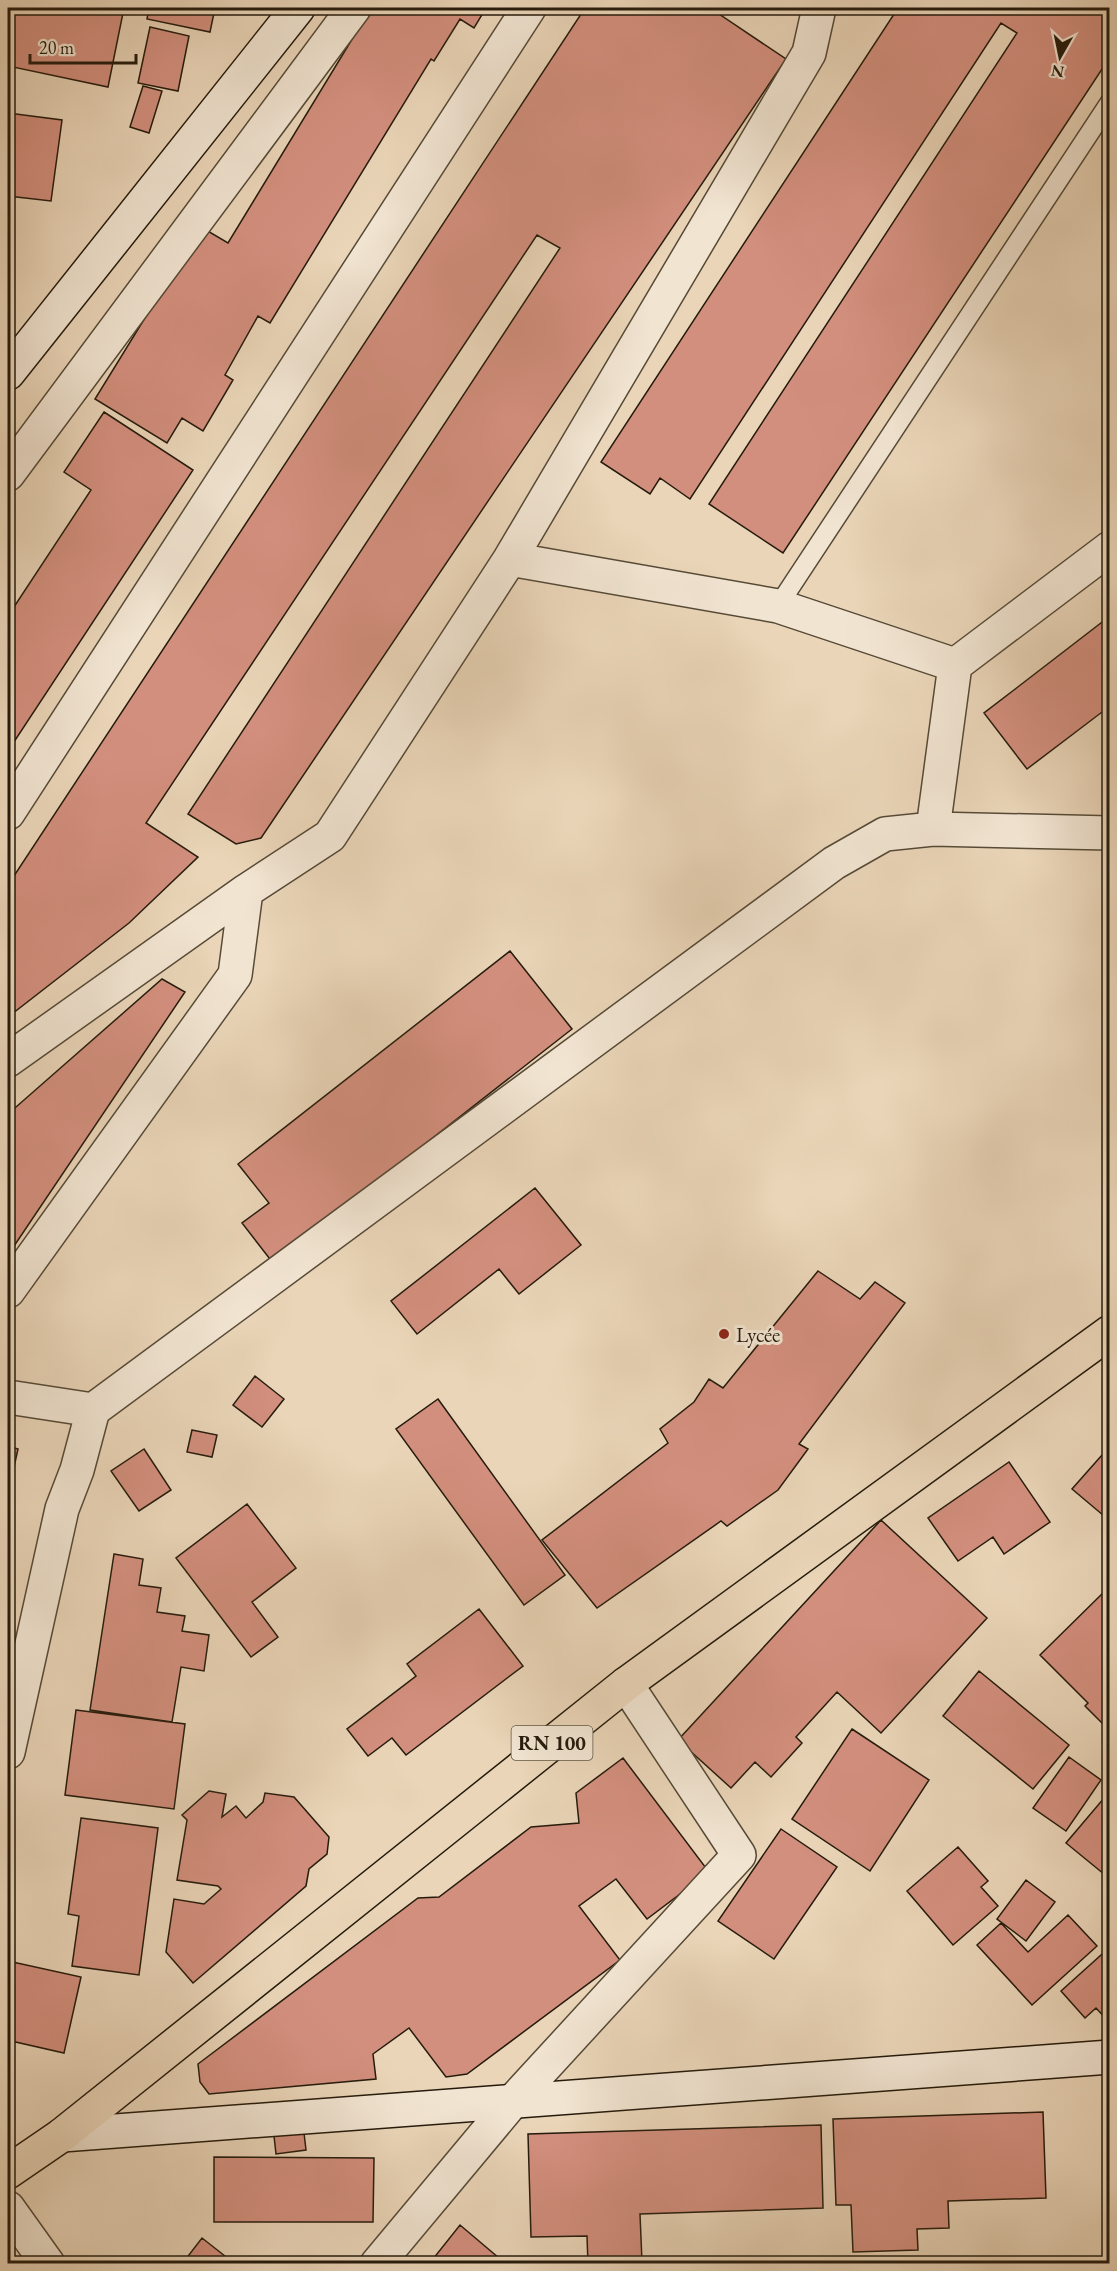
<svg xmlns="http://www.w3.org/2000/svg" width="1117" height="2271" font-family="'EB Garamond',serif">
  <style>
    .building { fill: #d38f7e; stroke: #251b0c; stroke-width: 1.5 }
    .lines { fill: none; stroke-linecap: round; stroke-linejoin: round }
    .lane-casing { stroke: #564a37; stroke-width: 21 }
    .street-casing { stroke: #564a37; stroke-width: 36 }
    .secondary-casing { stroke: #251b0c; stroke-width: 36 }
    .primary-casing { stroke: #251b0c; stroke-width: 36 }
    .lane { stroke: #f1e4d1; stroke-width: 18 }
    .street { stroke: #f1e4d1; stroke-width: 33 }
    .secondary { stroke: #f1e4d1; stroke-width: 33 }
    .primary { stroke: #ead5b8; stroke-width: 33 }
    .poi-dot { fill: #8f2418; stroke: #f1e4d1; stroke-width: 2 }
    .labels { text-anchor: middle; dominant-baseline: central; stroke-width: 6; stroke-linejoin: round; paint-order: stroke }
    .shield { fill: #f1e4d1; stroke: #625747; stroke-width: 1.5 }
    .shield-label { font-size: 20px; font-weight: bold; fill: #251b0c }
    .poi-label { font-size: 21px; fill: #251b0c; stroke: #f1e4d1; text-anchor: start }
  </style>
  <rect width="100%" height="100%" fill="#ead5b8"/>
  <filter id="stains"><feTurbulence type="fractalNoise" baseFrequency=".00333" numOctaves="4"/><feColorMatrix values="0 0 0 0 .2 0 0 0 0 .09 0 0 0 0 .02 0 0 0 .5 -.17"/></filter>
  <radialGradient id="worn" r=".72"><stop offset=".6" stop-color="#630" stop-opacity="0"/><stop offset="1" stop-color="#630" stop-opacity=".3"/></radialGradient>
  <path class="building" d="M8,8H124L108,87L8,66Z
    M149,8H215L210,32L147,19Z
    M371,8H486L474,28L460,19L434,61L431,59L270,323L258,316L225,375L233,380L203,431L182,418L167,443L95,399L201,227L228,243Z
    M585,8H710L786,59L261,838L236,844L188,814L560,248L537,235L146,823L198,857L129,923L8,1017V885Z
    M898,8H1110V57L783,553L709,504L1017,33L1001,23L690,499L660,478L650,494L601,462Z
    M150,27L189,36L178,91L138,83Z
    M143,86L162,91L149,133L130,127Z
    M8,113L62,120L51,201L8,196Z
    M104,412L193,470L8,751V616L91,490L64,472Z
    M1110,616V706L1027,769L984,713Z
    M510,951L572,1029L273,1263L242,1223L269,1203L238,1164Z
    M162,979L185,992L8,1255V1114Z
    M535,1188L581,1245L519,1294L499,1269L417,1334L391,1301Z
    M818,1271L860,1299L875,1282L905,1303L799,1444L808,1449L778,1490L727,1526L721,1521L597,1608L542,1540L668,1443L660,1429L694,1402L709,1379L723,1388Z
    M255,1376L284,1399L262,1427L233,1405Z
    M438,1399L565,1575L524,1605L396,1429Z
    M192,1430L217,1435L212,1457L187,1452Z
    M8,1446L18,1449L8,1494Z
    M1110,1446V1521L1072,1489Z
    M144,1449L171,1490L139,1511L111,1471Z
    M1009,1462L1050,1522L1004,1554L993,1537L958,1561L928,1518Z
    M247,1504L296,1568L252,1602L278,1637L251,1657L176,1558Z
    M881,1520L987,1618L881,1733L837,1692L796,1737L802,1743L771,1777L755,1762L731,1788L678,1740Z
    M114,1554L143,1559L139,1585L161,1588L157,1612L185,1616L182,1631L209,1635L204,1671L181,1667L172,1722L90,1710Z
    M1108,1588L1110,1590V1731L1085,1706L1088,1703L1040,1655Z
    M479,1609L523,1666L406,1755L392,1738L368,1756L347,1729L416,1676L407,1664Z
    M979,1671L1069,1745L1033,1789L943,1716Z
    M76,1710L185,1724L174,1809L65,1795Z
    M852,1729L929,1780L870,1871L792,1819Z
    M1069,1757L1101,1780L1066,1831L1033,1808Z
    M623,1758L709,1872L647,1919L616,1879L579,1906L620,1960L467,2074L446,2077L409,2028L373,2054L376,2079L209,2094L200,2082L198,2064L418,1898L439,1897L531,1827L579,1823L576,1793Z
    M209,1791L226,1794L222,1817L236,1806L246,1818L263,1802L265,1793L294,1797L329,1837L327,1854L309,1869L306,1886L193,1983L166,1952L174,1899L204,1904L221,1889L218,1886L177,1880L187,1820L182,1815Z
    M1110,1791V1879L1066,1843Z
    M81,1818L158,1828L139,1975L72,1966L79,1916L68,1914Z
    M781,1829L837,1867L774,1959L718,1921Z
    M958,1847L988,1881L981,1887L998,1906L953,1945L907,1891Z
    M1026,1880L1055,1902L1026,1941L997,1919Z
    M1068,1915L1097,1946L1032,2005L977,1945L1001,1923L1028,1952Z
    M1110,1947V2023L1096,2008L1085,2018L1061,1991Z
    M8,1961L81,1977L64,2053L11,2041L10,2049L8,2048Z
    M1043,2112L1046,2198L948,2201L949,2228L917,2229L918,2250L853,2252L851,2205H836L833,2119Z
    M821,2125L823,2208L640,2214L642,2262L588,2264L587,2236L531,2237L528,2134Z
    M304,2133L306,2150L276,2154L274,2136Z
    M214,2157L374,2158L373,2222H214Z
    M460,2225L506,2264H429Z
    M202,2238L235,2264H182Z"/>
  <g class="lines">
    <defs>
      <path id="lane" d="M778,606L1110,102"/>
      <path id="street" d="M819,8L809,53L510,559L778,606L955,665
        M8,474L354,8
        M8,813L529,8
        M933,829L955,665L1110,548
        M8,1060L246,891L330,836L510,559
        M8,1291L235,975L246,891
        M8,1397L93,1410
        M8,1752L62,1509L77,1470L93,1410L834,863L885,834L933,829L1110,833
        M8,2208L48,2264
        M377,2264L513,2101L739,1855L626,1684"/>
      <path id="secondary" d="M8,373L298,8
        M62,2135L1110,2057"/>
      <path id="primary" d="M8,2172L62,2135L626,1684L1110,1332"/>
    </defs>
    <use href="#lane" class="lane-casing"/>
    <use href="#street" class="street-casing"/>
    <use href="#secondary" class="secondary-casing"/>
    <use href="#primary" class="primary-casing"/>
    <use href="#lane" class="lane"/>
    <use href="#street" class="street"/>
    <use href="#secondary" class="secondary"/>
    <use href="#primary" class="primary"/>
  </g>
  <circle class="poi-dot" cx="724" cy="1334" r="6"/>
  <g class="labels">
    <rect class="shield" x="511.5" y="1726" width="81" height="34" rx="4.5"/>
    <g class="shield-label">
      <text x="552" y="1743">RN 100</text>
    </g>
    <g class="poi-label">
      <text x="736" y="1334">Lycée</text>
    </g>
  </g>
  <rect width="1117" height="2271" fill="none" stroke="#ead5b8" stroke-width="30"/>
  <rect x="9" y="9" width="1099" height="2253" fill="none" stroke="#251b0c" stroke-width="3"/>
  <rect x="15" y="15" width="1087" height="2241" fill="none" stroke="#251b0c" stroke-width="1.5"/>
  <g transform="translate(1060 57) rotate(189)" stroke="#f1e4d1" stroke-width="4.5" paint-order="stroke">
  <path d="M0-4.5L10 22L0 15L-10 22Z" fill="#251b0c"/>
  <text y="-9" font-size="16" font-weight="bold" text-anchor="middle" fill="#251b0c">N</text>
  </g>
  <path d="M30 54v9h106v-9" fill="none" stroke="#251b0c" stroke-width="3"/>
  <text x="39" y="54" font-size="18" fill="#251b0c" stroke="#f1e4d1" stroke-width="4.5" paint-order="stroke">20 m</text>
  <rect width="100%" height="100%" filter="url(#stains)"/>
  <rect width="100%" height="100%" fill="url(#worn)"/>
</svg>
